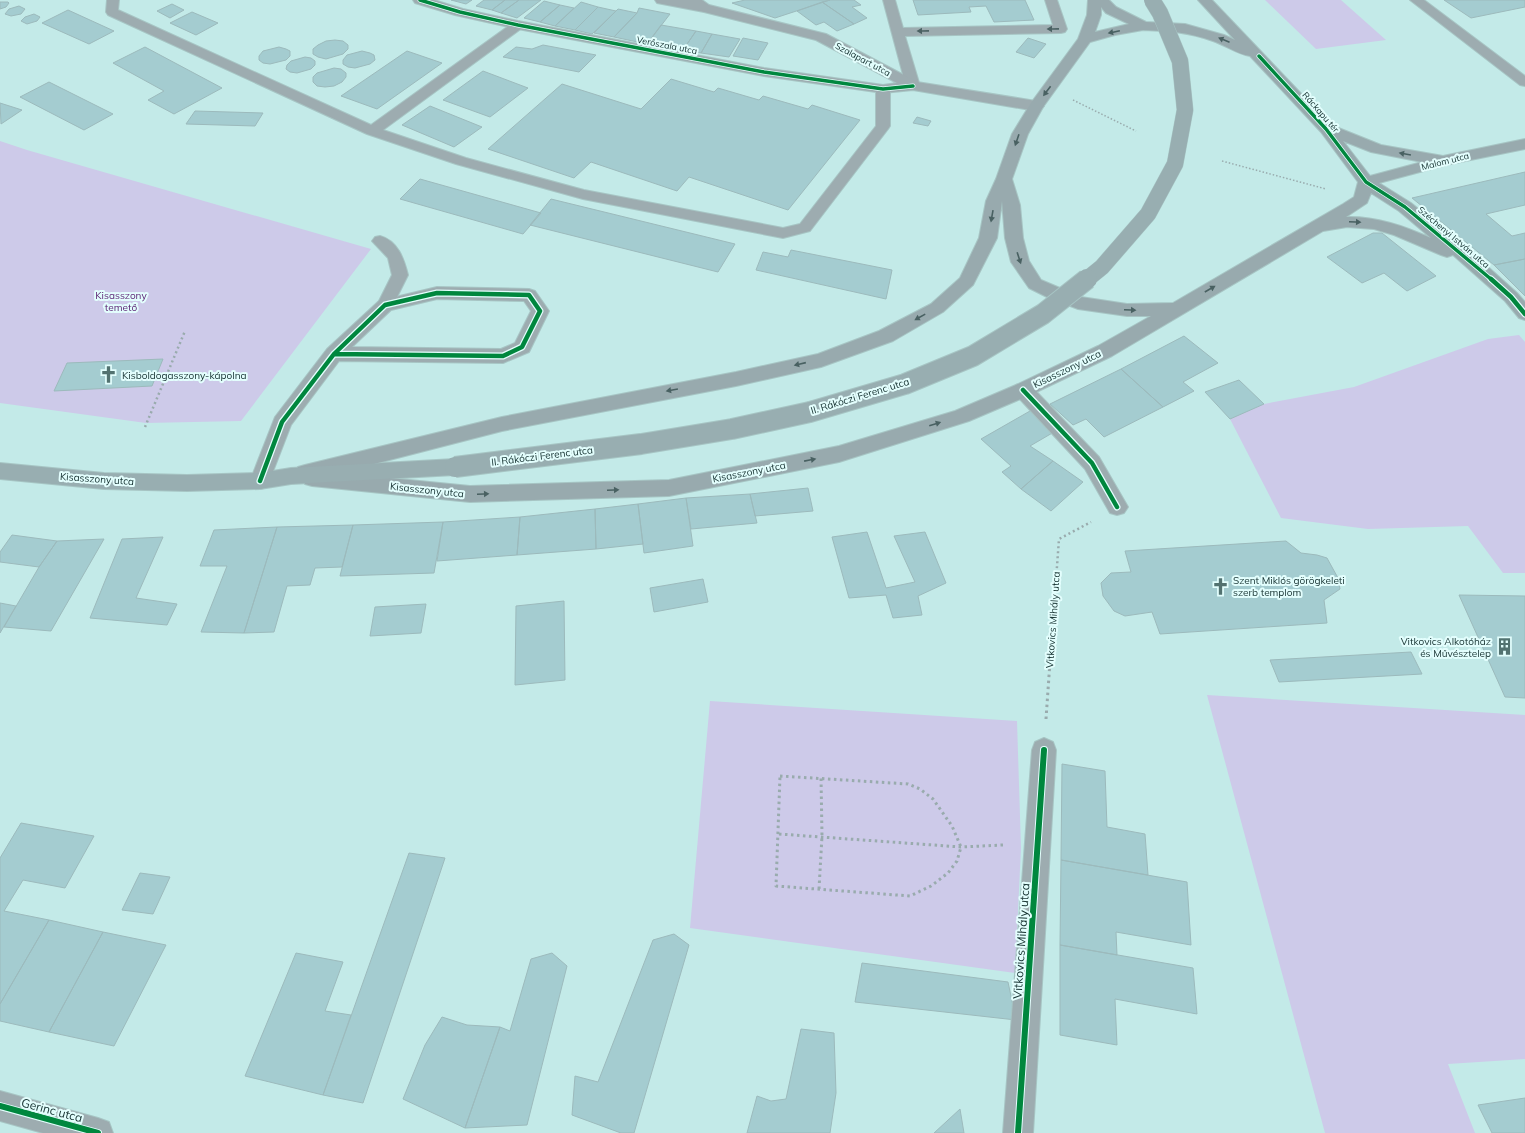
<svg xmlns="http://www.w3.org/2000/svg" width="1525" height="1133" font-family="Mulish,sans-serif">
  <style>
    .green { fill: #cdcae9 }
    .building { fill: #a4ccd0; stroke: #9cbabc }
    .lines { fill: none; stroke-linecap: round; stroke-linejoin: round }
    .lane-casing { stroke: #a7c5c4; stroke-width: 2 }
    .street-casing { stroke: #a7c5c4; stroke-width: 2 }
    .secondary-casing { stroke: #a7c5c4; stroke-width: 2 }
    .primary-casing { stroke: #a7c5c4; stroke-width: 2 }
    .path-far2 { stroke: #99abad; stroke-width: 1.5; stroke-dasharray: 1.5 2; stroke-linecap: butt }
    .path-far1 { stroke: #99abad; stroke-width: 2.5; stroke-dasharray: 2 3; stroke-linecap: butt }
    .path { stroke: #99abad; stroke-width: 3; stroke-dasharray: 2.5 3.5; stroke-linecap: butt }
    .lane { fill: #9dacb0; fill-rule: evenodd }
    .street { fill: #9dacb0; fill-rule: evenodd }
    .secondary { fill: #98aaae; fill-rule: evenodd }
    .primary { fill: #98aeb1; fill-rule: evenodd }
    .primary-bridge-far1-casing { stroke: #a7c5c4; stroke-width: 17; stroke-linecap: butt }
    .primary-bridge-casing { stroke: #a7c5c4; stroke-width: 22; stroke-linecap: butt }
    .primary-bridge-far1 { stroke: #98aeb1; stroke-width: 16 }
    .primary-bridge { stroke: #98aeb1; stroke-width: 20 }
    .cycleway-far2-casing { stroke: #e3fefd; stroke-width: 5 }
    .cycleway-far1-casing { stroke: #e3fefd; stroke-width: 7 }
    .cycleway-casing { stroke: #e3fefd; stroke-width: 8 }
    .cycleway-far2 { stroke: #00873e; stroke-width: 3.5 }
    .cycleway-far1 { stroke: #00873e; stroke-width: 4.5 }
    .cycleway { stroke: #00873e; stroke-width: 6 }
    .oneway { fill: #4b6263 }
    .oneway2 { fill: #496162 }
    .labels { text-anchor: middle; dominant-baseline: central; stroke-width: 4; stroke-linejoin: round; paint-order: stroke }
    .far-street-label { font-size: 9px; fill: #153130; stroke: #e3fefd }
    .park-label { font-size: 10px; fill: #581d71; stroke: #e3fefd }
    .street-label { font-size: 10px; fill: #153130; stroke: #e3fefd }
    .poi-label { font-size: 10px; fill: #153130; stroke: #e3fefd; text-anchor: start }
    .near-street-label { font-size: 12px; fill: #153130; stroke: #e3fefd }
  </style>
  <rect width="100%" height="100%" fill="#c3eae8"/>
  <path class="green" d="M1265,0H1341L1386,40L1316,49Z
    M0,141L27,150L371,249L241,421L146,423L0,403Z
    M1519,335L1525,342V573H1503L1468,526L1368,529L1281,518L1230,419L1264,404L1354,387L1488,339Z
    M1207,695L1525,715V1059L1448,1064L1475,1133H1325Z
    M710,701L1017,721L1021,848L1015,973L690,928Z"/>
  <path class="building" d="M451,0H472L466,4Z
    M484,0H505L492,10L476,6Z
    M505,0H519L501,13L492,10Z
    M519,0H541L517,18L501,13Z
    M745,0H830L775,18L732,3Z
    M830,0H854L861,5L852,7L867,18L854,24L822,2Z
    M913,0H1025L1034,20L994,22L986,6L969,7L971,12L918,15Z
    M1444,0H1525V7L1471,18Z
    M544,1L560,5L540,22L524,18Z
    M0,2H8L9,3L6,7L0,9Z
    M581,2L598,7L575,30L555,26Z
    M822,2L854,24L837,31L824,22L816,25L797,11Z
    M172,4L184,10L170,18L157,11Z
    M560,5L574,8L555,26L540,22Z
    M19,6L25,9L21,14L11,16L5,14L9,9Z
    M598,7L616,11L592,34L575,30Z
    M639,8L670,14L647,44L614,37L637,13Z
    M618,9L637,13L614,37L594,33Z
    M68,10L114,31L89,44L42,23Z
    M192,12L218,23L196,35L170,23Z
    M34,14L40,17L37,21L27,24L21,21L25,17Z
    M661,25L696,31L683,50L647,44Z
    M696,31L712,34L701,53L683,50Z
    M712,34L740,39L729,57L701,53Z
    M743,38L768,43L758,60L733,56Z
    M1028,38L1046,44L1034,58L1016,52Z
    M335,40L343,41L348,45V49L343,54L326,59L318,57L313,54V49L318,45L326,41Z
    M543,45L596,55L579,72L503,57L516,47L532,49Z
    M145,47L222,88L174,114L148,100L164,91L113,63Z
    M279,47L286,49L290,51V56L286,60L270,64L263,63L259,60V56L263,51Z
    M362,51L370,53L374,55L375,60L370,64L355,68L348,67L343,64V60L347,55Z
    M407,51L442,63L377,109L341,96Z
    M305,57L311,58L315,61V65L311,69L297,73L290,72L286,69L287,65L291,61Z
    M334,68L341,69L346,73V77L342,82L334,86L325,87L317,86L313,82V77L317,73Z
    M483,71L528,88L490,117L443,100Z
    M671,79L714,92L718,88L759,100L763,96L808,109L812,105L860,120L788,210L689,177L677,191L591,162L574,178L488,149L562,84L641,109Z
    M49,82L113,114L84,130L20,97Z
    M0,103L22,110L1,124Z
    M430,106L482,127L454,147L402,125Z
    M195,111L263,113L255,126L186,124Z
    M917,117L931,121L928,126L913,123Z
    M1525,172V205L1486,214L1512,236L1525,233V259L1494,265L1412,198Z
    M420,179L541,213L523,234L400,199Z
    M551,199L735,244L718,272L530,225Z
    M1373,233H1382L1436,276L1407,291L1384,273L1362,283L1327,257Z
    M791,250L892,270L886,299L756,270L763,252L788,257Z
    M1525,259V296L1494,265Z
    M1184,336L1218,363L1183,382L1194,391L1163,407L1121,369Z
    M163,359L152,386L54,391L67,363Z
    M1121,369L1163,407L1104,437L1086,419L1073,425L1050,404Z
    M1239,380L1264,404L1230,419L1205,392Z
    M1030,411L1054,432L1030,446L1053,461L1021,489L1002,472L1011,466L981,439Z
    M1053,461L1083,482L1051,511L1021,489Z
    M808,488L813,511L755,516L750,494Z
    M750,494L757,523L691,529L686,498Z
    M686,498L693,546L644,553L638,504Z
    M638,504L643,544L596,549L595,509Z
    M595,509L596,549L517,555L520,517Z
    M520,517L517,555L437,561L443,522Z
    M443,522L434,573L340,576L353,525Z
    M353,525L342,567L315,568L310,585L287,586L274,632L244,633L277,527Z
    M277,527L244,633L201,632L227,566H200L214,530Z
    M867,532L886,588L915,582L894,536L925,532L946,583L918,596L922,615L893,618L886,595L849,598L832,537Z
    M12,535L57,541L39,567L0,562V552Z
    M163,537L136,598L177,604L167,625L90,618L122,539Z
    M104,539L51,631L4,627L39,567L57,541Z
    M1286,541L1301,553L1317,555L1327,558L1338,578L1340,589L1324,600L1327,623L1160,634L1152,612L1125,616L1114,611L1103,596L1101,583L1111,573L1131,572L1125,551Z
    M703,579L708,602L654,612L650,588Z
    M1459,595L1525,596V698L1505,697Z
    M564,601L565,680L515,685L516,606Z
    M0,603L16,606L0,633Z
    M426,604L421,633L370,636L375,607Z
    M1411,652L1422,674L1279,682L1270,660Z
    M1062,764L1105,771L1107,827L1145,834L1148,875L1061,860Z
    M21,823L94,836L65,888L23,880L4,911L49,920L0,1004V858Z
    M409,853L445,858L363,1103L323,1095Z
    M1061,860L1187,882L1191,945L1116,932L1117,955L1060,945Z
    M140,873L170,877L153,914L122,910Z
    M49,920L103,932L49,1032L0,1021V1004Z
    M103,932L166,945L114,1046L49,1032Z
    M674,934L689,945L634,1133H621L572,1115L575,1076L598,1082L653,940Z
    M1060,945L1193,968L1197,1014L1115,999L1117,1045L1060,1035Z
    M296,953L343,962L325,1011L351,1015L323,1095L245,1076Z
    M552,953L567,966L527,1125L465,1128L500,1027L510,1031L531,959Z
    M862,963L1008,982L1016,1020L855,1002Z
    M442,1017L467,1025L500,1027L465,1128L403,1099L425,1045Z
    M801,1029L834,1033L836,1093L830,1133H747L757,1096L771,1101L786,1099Z
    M1525,1098V1133H1492L1478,1105Z
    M960,1109L964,1133H934Z"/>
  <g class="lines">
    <defs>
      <path id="lane" d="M107,0H119L118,10L371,125L514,22H522L524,25L522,28L383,130L466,158L584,190L783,228L800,224L876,126V89L878,86H888L890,89V126L888,129L810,231L783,238L583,199L456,164L367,134L108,15L106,12Z
        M883,0H895L903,28L1053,25L1045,0H1057L1067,29L1065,32L1061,33L905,36L920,86L918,89H908L906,86Z
        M1410,0H1424L1525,76V86L1520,85Z
        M380,236C398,241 404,259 408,275L391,309L385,311L379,309L377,305L392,275L388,258L372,241L375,237Z"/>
      <path id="street" d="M413,0H434L463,9L518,21L764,68L883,85L897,83L816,40L704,12L657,3L655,0H702L709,5L826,34L917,82L1036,101L1041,103L1044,106L1041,109L1036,111L913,90L883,93L764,76L518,29L455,15L415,3Z
        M437,287L529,289L535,291L549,311L529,352L503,363L339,361L291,425L267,487L260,489L253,487L250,481L275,417L327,349L379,301ZM437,299L524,301L531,311L515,343L501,349L352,347L391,310Z
        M1023,383L1030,385L1099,457L1128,507L1124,513L1117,515L1110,513L1085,469L1016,395L1013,390L1016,385Z
        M1044,738L1053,742L1056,750L1033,1133H1003L1032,750L1035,742Z
        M0,1091L98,1118L109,1122L113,1133H43L0,1121Z"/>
      <path id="secondary" d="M1088,0H1109L1116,7L1146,22L1185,24L1224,35L1235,40L1198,0H1212L1331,125L1381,145L1443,156L1525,139V149L1446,165L1379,183L1411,203L1478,258L1517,293L1525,302V320L1519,318L1505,301L1453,255L1447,257L1441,255L1394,235L1374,229L1347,227L1323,231L1112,356L1030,395L969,421L839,462L669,496L470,502L312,486L305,484L303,480L298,479L295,473L298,467L305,465L502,417L736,372L818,354L879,331L931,304L960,278L979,238L986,201L996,179L1012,134L1031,103L1078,39L1087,15ZM1101,7L1106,13L1129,24L1095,32L1101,15ZM1143,30C1169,31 1188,32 1213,41C1225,45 1237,54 1250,56L1321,132L1358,182L1354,197L1343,204L1173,303L1127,304L1081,297L1041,280L1029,261L1023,238L1020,205L1012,179L1028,134L1043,107L1090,42L1115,35ZM1343,141L1371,152L1422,162L1370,176ZM1371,193L1399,211L1431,238C1404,226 1376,216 1346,217L1367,203ZM1002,201L1005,238L1011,262L1029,288L1047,297L1078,309L1127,316H1151L1098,346L1016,385L955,411L839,446L669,480L470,486L339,473L502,431L736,386L821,367L893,341L943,312L973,285L997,238Z"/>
      <path id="primary" d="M455,459L462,461L465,467L462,473L455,475L291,484L260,489L187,491L104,489L0,479V463L104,473L187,475L260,473L291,468Z"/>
    </defs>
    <use href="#lane" class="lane-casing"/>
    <use href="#street" class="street-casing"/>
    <use href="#secondary" class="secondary-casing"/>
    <use href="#primary" class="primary-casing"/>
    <path class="path-far2" d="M1073,100L1136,131
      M1222,161L1326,189"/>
    <path class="path-far1" d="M145,427L185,331
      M1051,648L1059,539L1091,522"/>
    <path class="path" d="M1046,719L1051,647
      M780,776L908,784L920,789L933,799L952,826L961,847L957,861L948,873L931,886L910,896L776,886Z
      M779,834L961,847L1003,845
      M819,889L822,836L821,777"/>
    <use href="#lane" class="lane"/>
    <use href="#street" class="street"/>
    <use href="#secondary" class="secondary"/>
    <use href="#primary" class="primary"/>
    <defs>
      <path id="primary-bridge-far1" d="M1086,280L1102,267L1148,214L1175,164L1185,110L1180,61L1160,13L1152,0"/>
      <path id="primary-bridge" d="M455,467L641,444L732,429L810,412L905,384L973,356L1043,314L1087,279"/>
    </defs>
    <use href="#primary-bridge-far1" class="primary-bridge-far1-casing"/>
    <use href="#primary-bridge" class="primary-bridge-casing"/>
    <use href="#primary-bridge-far1" class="primary-bridge-far1"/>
    <use href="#primary-bridge" class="primary-bridge"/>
    <defs>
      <path id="cycleway-far2" d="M420,0L460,12L518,25L764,72L883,89L913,86
        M1259,56L1326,129L1366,182L1405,207L1492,280"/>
      <path id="cycleway-far1" d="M1491,279L1511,297L1525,314
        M437,293L529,295L540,311L522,347L503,356L334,354L385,305Z
        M1023,390L1092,463L1117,507
        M260,481L282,422L334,354"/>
      <path id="cycleway" d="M0,1106L98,1133
        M1018,1133L1044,750"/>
    </defs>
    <use href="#cycleway-far2" class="cycleway-far2-casing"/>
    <use href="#cycleway-far1" class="cycleway-far1-casing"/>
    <use href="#cycleway" class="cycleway-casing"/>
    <use href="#cycleway-far2" class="cycleway-far2"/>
    <use href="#cycleway-far1" class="cycleway-far1"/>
    <use href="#cycleway" class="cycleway"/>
  </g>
  <defs><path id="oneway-solid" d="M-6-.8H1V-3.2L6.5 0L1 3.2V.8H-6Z"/></defs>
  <g class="oneway">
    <use href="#oneway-solid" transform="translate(1053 29) rotate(179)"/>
    <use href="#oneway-solid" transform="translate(923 31) rotate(179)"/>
  </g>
  <g class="oneway2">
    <use href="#oneway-solid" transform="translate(1114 32) rotate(168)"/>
    <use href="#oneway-solid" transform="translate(1224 40) rotate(-157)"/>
    <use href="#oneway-solid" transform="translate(1047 91) rotate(127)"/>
    <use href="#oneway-solid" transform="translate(1017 140) rotate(109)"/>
    <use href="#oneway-solid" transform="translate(1405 154) rotate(-170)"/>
    <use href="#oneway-solid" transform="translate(992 216) rotate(100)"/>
    <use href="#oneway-solid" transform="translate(1355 222) rotate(2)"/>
    <use href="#oneway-solid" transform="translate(1019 258) rotate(72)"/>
    <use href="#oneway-solid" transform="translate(1210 289) rotate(-30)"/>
    <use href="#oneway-solid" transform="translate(1130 310) rotate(2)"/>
    <use href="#oneway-solid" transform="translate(920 317) rotate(151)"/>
    <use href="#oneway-solid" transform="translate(800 364) rotate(167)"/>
    <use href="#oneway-solid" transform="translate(672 390) rotate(170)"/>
    <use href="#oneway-solid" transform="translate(935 424) rotate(-17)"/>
    <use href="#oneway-solid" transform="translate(810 460) rotate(-11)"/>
    <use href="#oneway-solid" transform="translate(613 490) rotate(-2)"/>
    <use href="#oneway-solid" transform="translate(483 494) rotate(-2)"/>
  </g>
  <defs>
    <symbol id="church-bare" viewBox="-9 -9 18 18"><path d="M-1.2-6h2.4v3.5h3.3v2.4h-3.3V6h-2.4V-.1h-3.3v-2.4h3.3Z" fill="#527270" stroke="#e3fefd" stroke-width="2.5" paint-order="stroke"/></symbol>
    <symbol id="building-bare" viewBox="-9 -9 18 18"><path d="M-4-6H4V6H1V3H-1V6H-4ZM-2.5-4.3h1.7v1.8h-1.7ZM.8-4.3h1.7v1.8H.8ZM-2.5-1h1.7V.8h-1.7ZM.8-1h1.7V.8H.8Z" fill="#527270" stroke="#e3fefd" stroke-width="2.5" paint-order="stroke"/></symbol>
  </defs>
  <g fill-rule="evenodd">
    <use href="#church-bare" x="96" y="362" width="25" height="25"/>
    <use href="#church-bare" x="1208" y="574" width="25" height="25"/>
    <use href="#building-bare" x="1492" y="634" width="25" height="25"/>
  </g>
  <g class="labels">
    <g class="far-street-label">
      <text transform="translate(667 45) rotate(11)">Verőszala utca</text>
      <text transform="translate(863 59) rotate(28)">Szalapart utca</text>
      <text transform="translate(1321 112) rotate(49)">Ráckapu tér</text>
      <text transform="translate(1445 161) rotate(-14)">Malom utca</text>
      <text transform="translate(1454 237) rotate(40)">Széchenyi István utca</text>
    </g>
    <g class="park-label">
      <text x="121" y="295">Kisasszony<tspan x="121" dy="12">temető</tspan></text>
    </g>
    <g class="street-label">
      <text transform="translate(1067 369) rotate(-26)">Kisasszony utca</text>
      <text transform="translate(860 396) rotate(-17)">II. Rákóczi Ferenc utca</text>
      <text transform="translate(542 456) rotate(-7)">II. Rákóczi Ferenc utca</text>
      <text transform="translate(749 472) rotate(-11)">Kisasszony utca</text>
      <text transform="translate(97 479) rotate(4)">Kisasszony utca</text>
      <text transform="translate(427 490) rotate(6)">Kisasszony utca</text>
      <text transform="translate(1053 620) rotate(-86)">Vitkovics Mihály utca</text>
    </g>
    <g class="poi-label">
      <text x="122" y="375">Kisboldogasszony-kápolna</text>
      <text x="1233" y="580">Szent Miklós görögkeleti<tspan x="1233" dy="12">szerb templom</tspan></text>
      <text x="1491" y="641" text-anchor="end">Vitkovics Alkotóház<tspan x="1491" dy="12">és Művésztelep</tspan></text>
    </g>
    <g class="near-street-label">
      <text transform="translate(1021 941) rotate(-86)">Vitkovics Mihály utca</text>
      <text transform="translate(52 1110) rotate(15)">Gerinc utca</text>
    </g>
  </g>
</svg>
